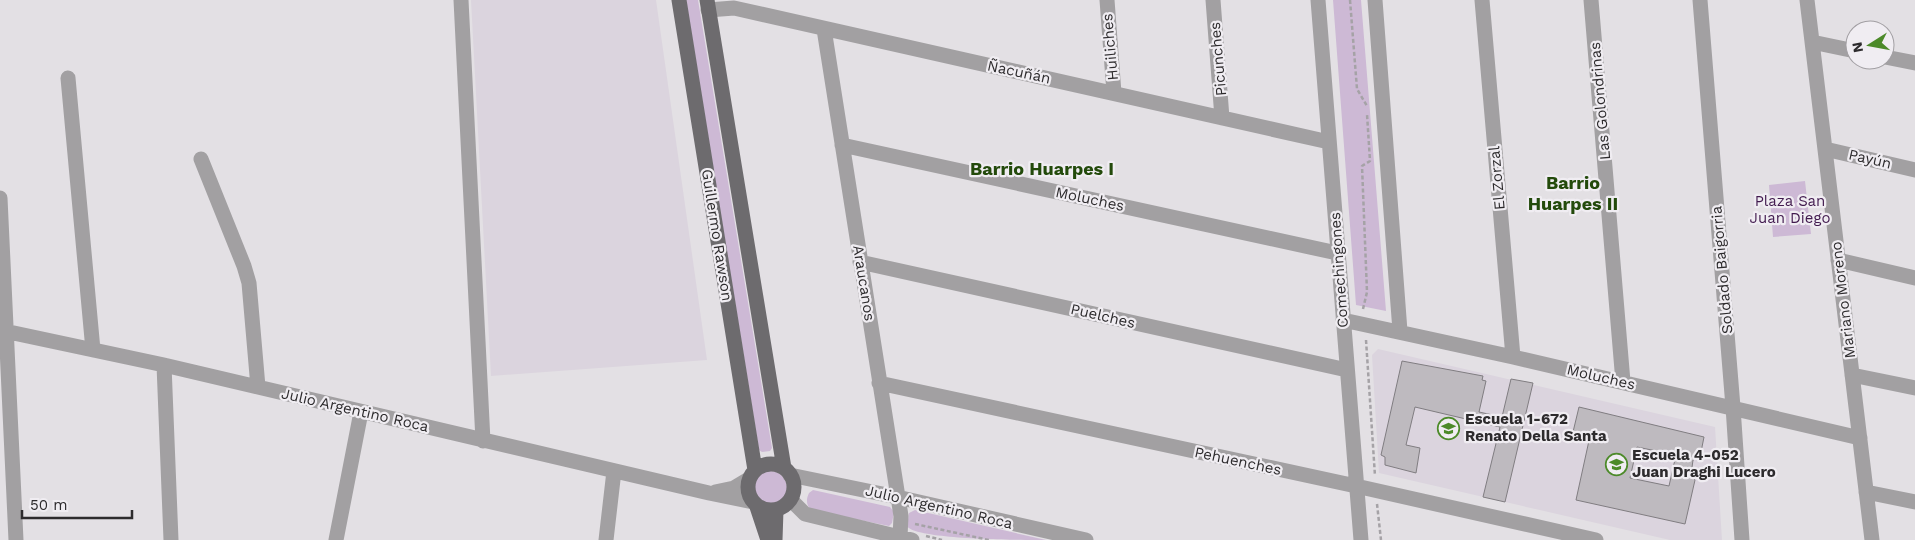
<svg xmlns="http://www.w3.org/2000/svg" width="1915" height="540" font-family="'Work Sans',sans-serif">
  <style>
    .built { fill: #dbd4de }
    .green { fill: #cdb9d5 }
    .building { fill: #bebabf; stroke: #807d81; fill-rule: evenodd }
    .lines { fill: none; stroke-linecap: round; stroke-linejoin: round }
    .path { stroke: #a5a2a6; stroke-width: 2.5; stroke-dasharray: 4 2.5; stroke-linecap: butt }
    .minor { stroke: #a2a0a2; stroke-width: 15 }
    .major { stroke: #6d6b6e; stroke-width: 15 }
    .labels { text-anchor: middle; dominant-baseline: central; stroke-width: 4.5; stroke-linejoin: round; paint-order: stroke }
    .street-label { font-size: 15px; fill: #2d2b2d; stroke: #f0edf2 }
    .park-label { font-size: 15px; fill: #411a4e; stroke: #f0edf2 }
    .poi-label { font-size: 15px; font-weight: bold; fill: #2d2b2d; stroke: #f0edf2; text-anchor: start }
    .quarter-label { font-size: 18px; font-weight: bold; fill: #234a0b; stroke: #f0edf2 }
  </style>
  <rect width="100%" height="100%" fill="#e3e0e4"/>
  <path class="built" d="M471,0H656L707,360L491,376Z
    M1378,349L1715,427L1722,540H1670L1379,473L1372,355Z"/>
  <path class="green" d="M686,0H698L772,448L770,451L762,452L759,450Z
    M1333,0H1361L1386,311L1356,305Z
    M1805,181L1811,234L1773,237L1769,185Z
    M753 488a17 17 0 1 1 34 0a17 17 0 1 1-34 0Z
    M813,490L890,507L894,512L892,523L889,526L811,510C806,505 806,499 809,493Z
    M915,510L1046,540C1024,540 915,540 907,526L909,513Z"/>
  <path class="building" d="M1402,361L1483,376L1482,380L1486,381L1479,412L1502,417L1511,379L1533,383L1505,502L1483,497L1500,427L1415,407L1406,445L1420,448L1416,473L1385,465V457L1381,455Z
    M1579,407L1704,437L1700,457L1693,460L1691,475L1695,480L1685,524L1576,500L1590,436L1573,432ZM1637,447L1676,455L1669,486L1630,478Z"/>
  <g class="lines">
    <path class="path" d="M1350,0L1357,89L1367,106
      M1363,309L1367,292L1362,166L1370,161L1367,114
      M1366,340L1375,476
      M1377,504L1381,540
      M915,524L989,540
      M926,536L942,540"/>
    <path class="minor" d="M461,0L483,441
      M1107,0L1114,93
      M1213,0L1222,118
      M1318,0L1361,540
      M1375,0L1400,331
      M1482,0L1513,357
      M1591,0L1623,382
      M1700,0L1733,407L1742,540
      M1807,0L1872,540
      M708,10L734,8L1329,142
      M824,29L901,516L900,537
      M1812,42L1855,51
      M1885,57L1915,63
      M68,78L93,350
      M842,145L1337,253
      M1825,149L1915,170
      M201,159L244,266L249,283L258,387
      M0,198L16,540
      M1838,260L1915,278
      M860,262L1347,370
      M1343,320L1513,357L1860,438
      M0,330L164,365L709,493L753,502
      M164,365L171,540
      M1852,375L1915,388
      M879,383L1356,486L1596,540
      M790,475L897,497L1086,540
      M715,492L734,488L749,479
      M1866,492L1915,502
      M791,500L805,514L912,540
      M336,540L361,412
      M606,540L614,471"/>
    <path class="major" d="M679,0L755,470
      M707,0L784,468
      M748 487a23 23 0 1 1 46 0a23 23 0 1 1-46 0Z
      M757,507L768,540
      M775,540L776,510"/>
  </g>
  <defs>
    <symbol id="school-ring" viewBox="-11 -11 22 22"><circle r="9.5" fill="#f0edf2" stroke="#4c8a29" stroke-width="1.5"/><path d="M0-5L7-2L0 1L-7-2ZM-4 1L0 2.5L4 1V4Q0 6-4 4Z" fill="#4c8a29"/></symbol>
  </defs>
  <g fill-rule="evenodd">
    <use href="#school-ring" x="1436" y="416" width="25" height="25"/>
    <use href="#school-ring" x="1604" y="452" width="25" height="25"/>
  </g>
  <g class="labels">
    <g class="street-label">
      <text transform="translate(1110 47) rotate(-95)">Huiliches</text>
      <text transform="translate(1218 59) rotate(-95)">Picunches</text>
      <text transform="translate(1019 72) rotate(12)">Ñacuñán</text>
      <text transform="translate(1600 101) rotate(-95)">Las Golondrinas</text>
      <text transform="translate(1870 159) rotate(13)">Payún</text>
      <text transform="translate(1497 178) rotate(-95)">El Zorzal</text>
      <text transform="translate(1090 199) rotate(12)">Moluches</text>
      <text transform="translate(717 235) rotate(81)">Guillermo Rawson</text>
      <text transform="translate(1339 270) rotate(-94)">Comechingones</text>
      <text transform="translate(1722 270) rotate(-95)">Soldado Baigorria</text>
      <text transform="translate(864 283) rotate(81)">Araucanos</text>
      <text transform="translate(1843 300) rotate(-97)">Mariano Moreno</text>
      <text transform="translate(1103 316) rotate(13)">Puelches</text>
      <text transform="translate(1601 377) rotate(13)">Moluches</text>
      <text transform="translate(355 410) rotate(13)">Julio Argentino Roca</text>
      <text transform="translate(1238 461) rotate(12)">Pehuenches</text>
      <text transform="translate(939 507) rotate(13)">Julio Argentino Roca</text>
    </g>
    <g class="park-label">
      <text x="1790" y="201">Plaza San<tspan x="1790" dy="17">Juan Diego</tspan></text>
    </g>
    <g class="poi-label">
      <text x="1465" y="419">Escuela 1-672<tspan x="1465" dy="17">Renato Della Santa</tspan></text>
      <text x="1632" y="455">Escuela 4-052<tspan x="1632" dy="17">Juan Draghi Lucero</tspan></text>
    </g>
    <g class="quarter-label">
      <text x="1042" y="168">Barrio Huarpes I</text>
      <text x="1573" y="182">Barrio<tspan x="1573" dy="21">Huarpes II</tspan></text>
    </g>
  </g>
  <g transform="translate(1870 45) rotate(259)"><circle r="24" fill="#f0edf2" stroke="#a29fa3"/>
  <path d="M0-4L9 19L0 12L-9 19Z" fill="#4c8a29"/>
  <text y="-8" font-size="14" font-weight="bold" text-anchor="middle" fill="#2d2b2d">N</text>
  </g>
  <path d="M22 510v8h110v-8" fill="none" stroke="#2d2b2d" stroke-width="2.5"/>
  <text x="30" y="510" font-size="15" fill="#2d2b2d" stroke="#f0edf2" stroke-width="4" paint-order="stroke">50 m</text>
</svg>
